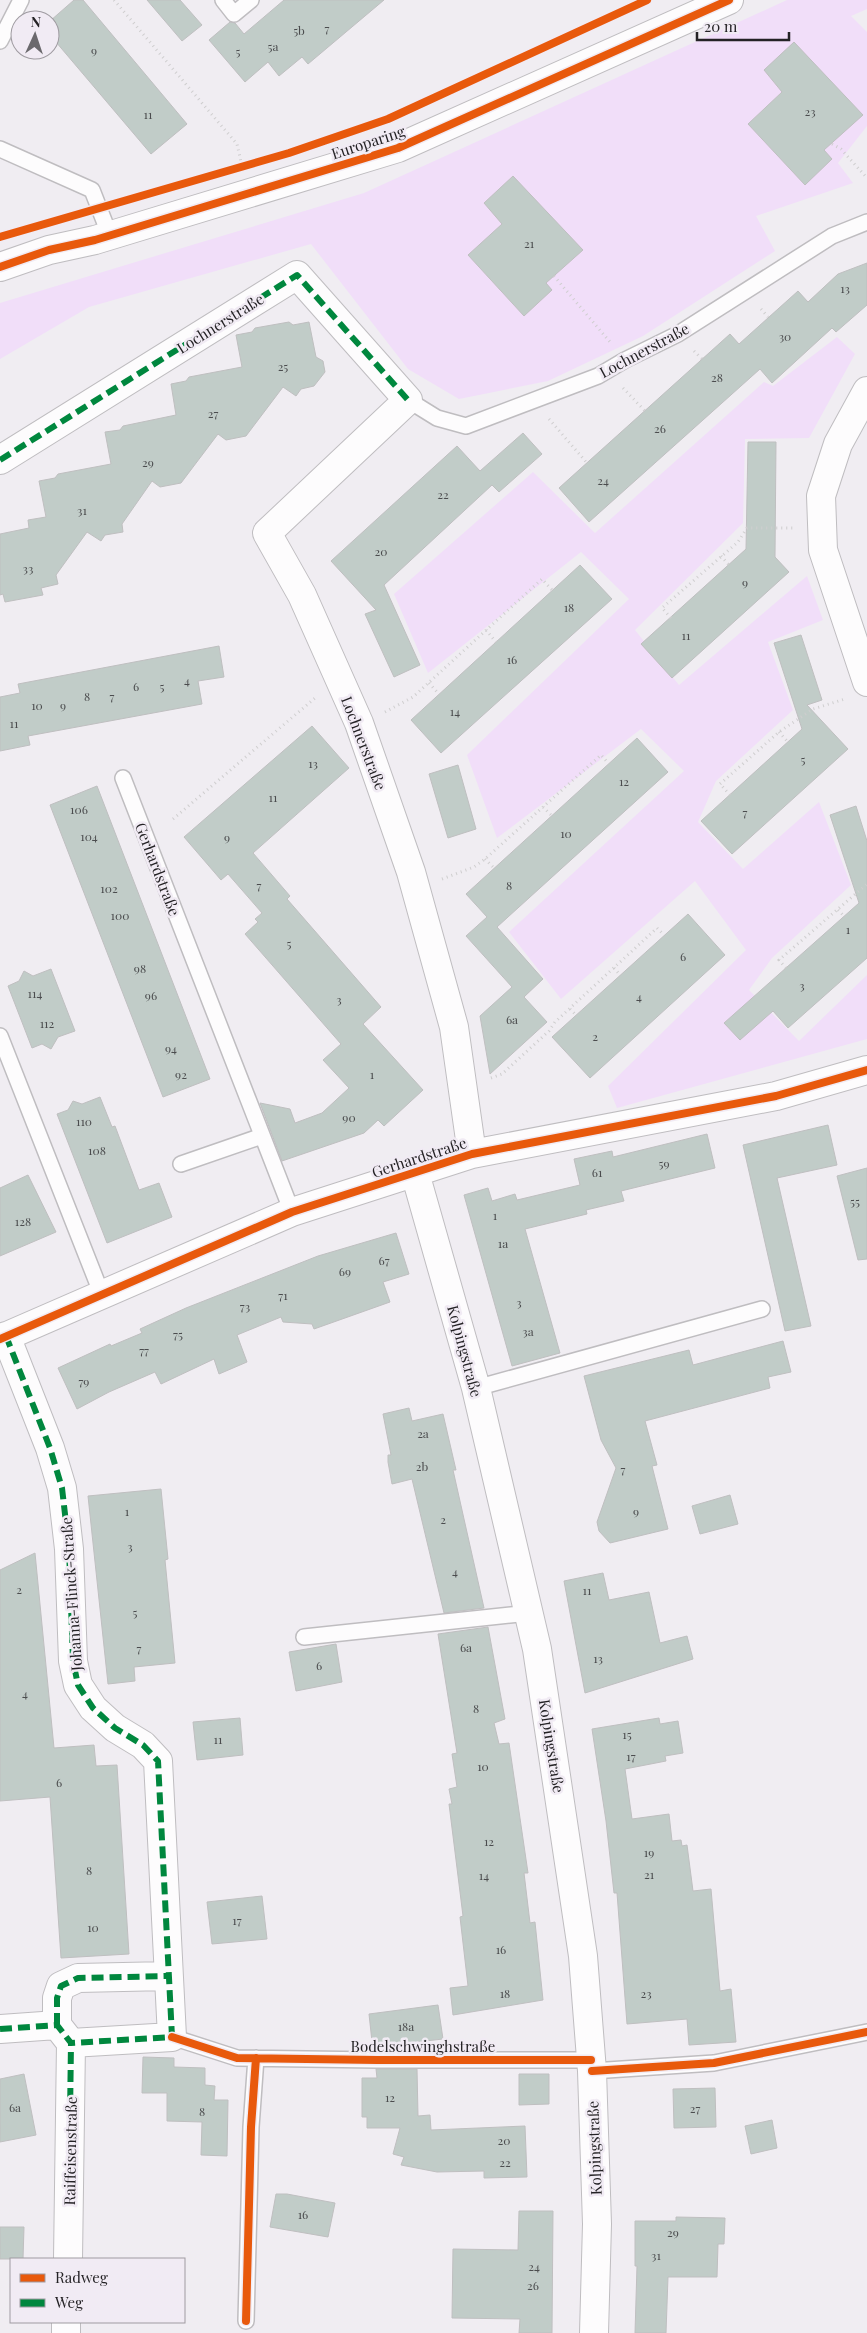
<svg xmlns="http://www.w3.org/2000/svg" width="867" height="2333" font-family="'Playfair Display',serif">
  <style>
    .green { fill: #f1def9 }
    .building { fill: #c1ccc8; stroke: #bfbfc0 }
    .lines { fill: none; stroke-linecap: round; stroke-linejoin: round }
    .lane-casing { stroke: #bfbdc0; stroke-width: 18 }
    .street-casing { stroke: #bfbdc0; stroke-width: 30 }
    .secondary-casing { stroke: #bfbdc0; stroke-width: 30 }
    .path { stroke: #cfcecf; stroke-width: 3; stroke-dasharray: 1 4; stroke-linecap: butt }
    .lane { stroke: #fdfcfd; stroke-width: 15 }
    .street { stroke: #fdfcfd; stroke-width: 28 }
    .secondary { stroke: #fdfcfd; stroke-width: 28 }
    .quiet { stroke: #00873e; stroke-width: 6; stroke-dasharray: 12 6; stroke-linecap: butt }
    .cycleway-casing { stroke: #f1ebf4; stroke-width: 11 }
    .cycleway { stroke: #e8590c; stroke-width: 8 }
    .labels { text-anchor: middle; dominant-baseline: central; stroke-width: 5; stroke-linejoin: round; paint-order: stroke }
    .number-label { font-size: 12px; fill: #4b4c4e }
    .street-label { font-size: 15px; fill: #242225; stroke: #f1ebf4 }
  </style>
  <rect width="100%" height="100%" fill="#f0edf2"/>
  <path class="green" d="M787,0H867V9L851,16L867,32V126L838,163L853,183L756,216L775,251L643,336L548,381L459,399L408,369L311,244L89,307L0,359V303L364,193Z
    M837,337L855,354L809,438L745,439L743,523L635,630L679,685L807,576L823,620L768,642L793,710L716,781L698,822L743,869L819,802L851,885L772,958L749,990L799,1041L867,975V1039L617,1108L608,1086L746,950L695,881L561,999L509,932L684,771L641,729L497,838L467,755L629,599L581,552L428,673L394,594L533,472L595,533L764,382L773,386Z"/>
  <path class="building" d="M74,0H83L187,124L151,154L50,35V21Z
    M147,0H180L202,25L182,41Z
    M284,0H384L308,64L302,57L279,76L268,62L245,82L209,40L230,22L235,23L244,34Z
    M794,42L863,115L824,150L832,159L805,185L748,124L782,92L764,70Z
    M513,176L583,250L546,283L552,290L524,316L468,255L502,224L484,203Z
    M867,263V305L836,332L832,328L772,383L760,369L589,522L559,488L730,334L739,344L798,291L808,302L838,274Z
    M289,322L293,325L309,322L316,357L323,361L325,372L314,386L301,389L296,396L283,387L246,436L226,440L218,434L181,483L160,487L152,481L122,524L123,532L105,535L101,541L87,532L56,575L58,584L41,588L43,595L5,602L3,594L0,595V534L29,528L28,520L46,517L39,481L55,478L58,474L111,464L105,432L120,430L123,426L176,415L171,384L186,381L189,377L242,367L236,335L252,332L255,328Z
    M523,433L542,454L499,492L492,485L384,585L420,665L394,677L365,614L376,610L331,561L457,446L480,471Z
    M748,442H776L775,557L789,572L672,678L641,644L746,549Z
    M580,565L612,599L441,753L411,720Z
    M801,635L822,700L807,705L848,749L732,854L701,821L802,729L774,643Z
    M219,646L224,677L198,681L202,704L28,736L30,745L0,751V697L20,693L18,684Z
    M312,726L349,768L253,853L290,896L287,899L381,1007L363,1024L423,1090L384,1126L378,1120L364,1133L282,1161L260,1103L290,1109L295,1123L322,1113L349,1088L323,1060L341,1044L245,934L258,922L255,919L262,913L228,874L221,880L184,837Z
    M637,738L668,772L497,927L543,979L524,997L547,1022L490,1074L480,1016L512,987L466,936L487,917L466,894Z
    M458,765L476,829L448,838L429,774Z
    M97,786L210,1079L163,1097L50,805Z
    M856,806L867,841V958L788,1028L773,1011L740,1040L724,1023L859,903L830,815Z
    M688,914L725,955L590,1078L552,1037Z
    M51,969L75,1031L58,1037L51,1049L42,1044L32,1048L8,986L19,981L24,971L33,976Z
    M100,1097L112,1127L115,1126L139,1190L159,1183L172,1217L107,1243L57,1114L68,1110L73,1101L82,1104Z
    M828,1125L837,1165L777,1178L811,1326L785,1331L743,1145Z
    M707,1134L715,1168L621,1191L624,1201L586,1210L587,1214L525,1229L560,1353L512,1366L464,1195L488,1188L492,1201L515,1194L517,1200L580,1185L574,1159L612,1151L613,1157Z
    M867,1168V1259L858,1260L837,1176Z
    M28,1175L56,1232L0,1256V1188Z
    M396,1233L409,1274L383,1282L390,1302L314,1329L312,1324L283,1322L281,1317L237,1335L247,1362L219,1374L214,1359L161,1384L155,1372L109,1392L77,1409L58,1368L110,1344L111,1346L142,1333L140,1329L186,1308L318,1256Z
    M783,1341L791,1372L768,1377L770,1388L645,1421L657,1465L652,1466L668,1529L610,1543L599,1531L597,1522L616,1468L601,1440L584,1376L689,1350L693,1365Z
    M409,1408L412,1421L443,1414L456,1470H453L484,1608L444,1613L412,1479L392,1484L388,1462V1455H391L383,1414Z
    M161,1489L168,1559L165,1560L175,1663L134,1667L135,1681L108,1684L88,1496Z
    M730,1495L738,1524L700,1534L692,1506Z
    M35,1553L54,1748L94,1745L96,1766L117,1765L129,1954L61,1958L50,1797L0,1801V1570Z
    M603,1573L609,1600L649,1592L660,1643L687,1636L693,1659L585,1693L564,1581Z
    M488,1627L505,1719L494,1723L499,1744L509,1743L528,1873H524L530,1923L535,1922L543,2000L453,2015L450,1988L468,1986L460,1917L463,1916L449,1804H452L449,1789L457,1787L452,1754L457,1753L438,1634Z
    M336,1644L342,1682L296,1691L289,1652Z
    M240,1718L243,1755L197,1760L193,1722Z
    M659,1718L660,1724L678,1721L683,1753L665,1756L666,1761L625,1769L632,1819L669,1814L672,1841L681,1840L682,1846L687,1845L693,1891L711,1889L720,1991L731,1989L736,2042L689,2045L687,2019L627,2024L617,1893H614L606,1821L592,1729Z
    M262,1896L267,1939L212,1944L207,1902Z
    M438,2005L443,2039L417,2042V2051H373L369,2014Z
    M143,2057L174,2058V2067L205,2068V2085L215,2086L214,2100H228L227,2156L201,2155L202,2122L167,2121V2093H142Z
    M376,2069H417L418,2116L430,2115L431,2130L525,2126L527,2177L484,2178V2171L437,2172L401,2165L404,2157L393,2154L400,2128H367V2117H362V2078H377Z
    M24,2074L36,2135L0,2142V2079Z
    M519,2074H549V2104L519,2105Z
    M715,2088L716,2127L674,2128L673,2089Z
    M772,2120L777,2148L751,2154L745,2126Z
    M276,2194H287L335,2203L328,2237L270,2227Z
    M519,2211H553L552,2333H519L520,2319L452,2318L453,2249L518,2250Z
    M676,2217L725,2218L724,2244H718L717,2277H668L666,2333H635L637,2266H635V2221H676Z
    M0,2227H24L23,2259H0Z"/>
  <g class="lines">
    <defs>
      <path id="lane" d="M223,0L234,14L251,0
        M0,41L21,0
        M0,149L92,190L110,236
        M408,400L437,418L466,426L598,376L625,360L678,334L832,236L867,222
        M123,778L292,1212
        M0,1036L102,1295
        M181,1164L262,1136
        M476,1388L762,1309
        M304,1637L529,1613
        M172,2037L237,2058L377,2060H591
        M592,2071L714,2063L867,2032
        M246,2321L251,2127L256,2058"/>
      <path id="street" d="M867,391L838,444L821,496L823,550L867,682
        M0,460L297,275L408,400L267,533L302,595L359,723L411,872L454,1027L472,1154
        M415,1173L476,1388L537,1649L583,1956L592,2071L597,2224L594,2333
        M0,1339L292,1212L472,1154L776,1096L867,1070
        M57,2025V1998L61,1986L78,1978L168,1976
        M0,2029L57,2025L71,2043L172,2037L158,1761L143,1745L115,1728L93,1708L78,1685L73,1661L69,1549L62,1488L50,1448L6,1336
        M68,2259L71,2043
        M66,2333V2322"/>
      <path id="secondary" d="M0,267L49,250L95,240L398,148L729,0"/>
    </defs>
    <use href="#lane" class="lane-casing"/>
    <use href="#street" class="street-casing"/>
    <use href="#secondary" class="secondary-casing"/>
    <path class="path" d="M114,0L237,144L242,166
      M832,144L841,149L867,178
      M554,276L610,342
      M761,309L768,317
      M694,351L702,359
      M623,388L645,411
      M549,419L587,463
      M721,556L729,565
      M671,618L662,608L738,542L747,528H794
      M486,630L496,642
      M429,683L439,694
      M385,712L413,697L542,579L553,591
      M779,732L788,742
      M730,795L720,784L779,732L813,709L845,699
      M543,807L551,815
      M173,819L315,698
      M485,859L494,868
      M442,879L474,867L485,859L601,755L608,763
      M838,910L844,916
      M614,968L620,975
      M786,968L779,960L867,884
      M570,1009L576,1015
      M491,1078L502,1074L549,1031L555,1022L657,928L664,935"/>
    <use href="#lane" class="lane"/>
    <use href="#street" class="street"/>
    <use href="#secondary" class="secondary"/>
    <path class="quiet" d="M0,460L297,275L408,400
      M57,2025V1998L61,1986L78,1978L168,1976
      M0,2029L57,2025L71,2043L172,2037L158,1761L143,1745L115,1728L93,1708L78,1685L73,1661L69,1549L62,1488L50,1448L6,1336
      M69,2190L71,2043"/>
    <defs>
      <path id="cycleway" d="M0,237L289,153L388,119L647,0
        M0,267L49,250L95,240L398,148L729,0
        M0,1339L292,1212L472,1154L776,1096L867,1070
        M172,2037L237,2058L377,2060H591
        M592,2071L714,2063L867,2032
        M246,2321L251,2127L256,2058"/>
    </defs>
    <use href="#cycleway" class="cycleway-casing"/>
    <use href="#cycleway" class="cycleway"/>
  </g>
  <g class="labels">
    <g class="number-label">
      <text x="327" y="28">7</text>
      <text x="299" y="30">5b</text>
      <text x="273" y="46">5a</text>
      <text x="94" y="50">9</text>
      <text x="238" y="51">5</text>
      <text x="810" y="111">23</text>
      <text x="148" y="114">11</text>
      <text x="529" y="243">21</text>
      <text x="845" y="288">13</text>
      <text x="785" y="336">30</text>
      <text x="283" y="366">25</text>
      <text x="717" y="377">28</text>
      <text x="213" y="413">27</text>
      <text x="660" y="428">26</text>
      <text x="148" y="462">29</text>
      <text x="603" y="480">24</text>
      <text x="443" y="494">22</text>
      <text x="82" y="510">31</text>
      <text x="381" y="551">20</text>
      <text x="28" y="568">33</text>
      <text x="745" y="582">9</text>
      <text x="569" y="607">18</text>
      <text x="686" y="635">11</text>
      <text x="512" y="659">16</text>
      <text x="187" y="680">4</text>
      <text x="136" y="686">6</text>
      <text x="162" y="686">5</text>
      <text x="87" y="696">8</text>
      <text x="112" y="696">7</text>
      <text x="37" y="705">10</text>
      <text x="63" y="705">9</text>
      <text x="455" y="711">14</text>
      <text x="14" y="723">11</text>
      <text x="803" y="759">5</text>
      <text x="313" y="763">13</text>
      <text x="624" y="781">12</text>
      <text x="273" y="797">11</text>
      <text x="79" y="809">106</text>
      <text x="745" y="812">7</text>
      <text x="566" y="833">10</text>
      <text x="89" y="836">104</text>
      <text x="227" y="837">9</text>
      <text x="259" y="885">7</text>
      <text x="509" y="885">8</text>
      <text x="109" y="888">102</text>
      <text x="120" y="915">100</text>
      <text x="848" y="929">1</text>
      <text x="289" y="943">5</text>
      <text x="683" y="956">6</text>
      <text x="140" y="968">98</text>
      <text x="802" y="985">3</text>
      <text x="35" y="993">114</text>
      <text x="151" y="995">96</text>
      <text x="639" y="996">4</text>
      <text x="339" y="999">3</text>
      <text x="512" y="1019">6a</text>
      <text x="47" y="1023">112</text>
      <text x="595" y="1036">2</text>
      <text x="171" y="1048">94</text>
      <text x="181" y="1074">92</text>
      <text x="372" y="1074">1</text>
      <text x="349" y="1117">90</text>
      <text x="84" y="1121">110</text>
      <text x="97" y="1150">108</text>
      <text x="664" y="1163">59</text>
      <text x="597" y="1172">61</text>
      <text x="855" y="1201">55</text>
      <text x="495" y="1215">1</text>
      <text x="23" y="1221">128</text>
      <text x="503" y="1243">1a</text>
      <text x="384" y="1260">67</text>
      <text x="345" y="1271">69</text>
      <text x="283" y="1295">71</text>
      <text x="519" y="1302">3</text>
      <text x="245" y="1306">73</text>
      <text x="528" y="1331">3a</text>
      <text x="178" y="1334">75</text>
      <text x="144" y="1350">77</text>
      <text x="84" y="1381">79</text>
      <text x="423" y="1433">2a</text>
      <text x="422" y="1466">2b</text>
      <text x="623" y="1469">7</text>
      <text x="127" y="1511">1</text>
      <text x="636" y="1511">9</text>
      <text x="443" y="1519">2</text>
      <text x="130" y="1546">3</text>
      <text x="455" y="1571">4</text>
      <text x="19" y="1589">2</text>
      <text x="587" y="1590">11</text>
      <text x="135" y="1612">5</text>
      <text x="466" y="1647">6a</text>
      <text x="139" y="1648">7</text>
      <text x="598" y="1658">13</text>
      <text x="319" y="1665">6</text>
      <text x="25" y="1693">4</text>
      <text x="476" y="1708">8</text>
      <text x="627" y="1734">15</text>
      <text x="218" y="1739">11</text>
      <text x="631" y="1756">17</text>
      <text x="483" y="1766">10</text>
      <text x="59" y="1782">6</text>
      <text x="489" y="1841">12</text>
      <text x="649" y="1852">19</text>
      <text x="89" y="1870">8</text>
      <text x="649" y="1874">21</text>
      <text x="484" y="1875">14</text>
      <text x="237" y="1920">17</text>
      <text x="93" y="1927">10</text>
      <text x="501" y="1949">16</text>
      <text x="505" y="1993">18</text>
      <text x="646" y="1993">23</text>
      <text x="406" y="2026">18a</text>
      <text x="390" y="2097">12</text>
      <text x="15" y="2107">6a</text>
      <text x="695" y="2108">27</text>
      <text x="202" y="2111">8</text>
      <text x="504" y="2140">20</text>
      <text x="505" y="2162">22</text>
      <text x="303" y="2214">16</text>
      <text x="673" y="2232">29</text>
      <text x="656" y="2255">31</text>
      <text x="534" y="2266">24</text>
      <text x="533" y="2285">26</text>
    </g>
    <g class="street-label">
      <text transform="translate(368 142) rotate(-18)">Europaring</text>
      <text transform="translate(220 323) rotate(-32)">Lochnerstraße</text>
      <text transform="translate(644 350) rotate(-28)">Lochnerstraße</text>
      <text transform="translate(364 743) rotate(69)">Lochnerstraße</text>
      <text transform="translate(158 869) rotate(69)">Gerhardstraße</text>
      <text transform="translate(419 1157) rotate(-18)">Gerhardstraße</text>
      <text transform="translate(465 1351) rotate(75)">Kolpingstraße</text>
      <text transform="translate(71 1594) rotate(-94)">Johanna-Flinck-Straße</text>
      <text transform="translate(552 1746) rotate(81)">Kolpingstraße</text>
      <text x="423" y="2046">Bodelschwinghstraße</text>
      <text transform="translate(594 2148) rotate(-92)">Kolpingstraße</text>
      <text transform="translate(70 2151) rotate(-89)">Raiffeisenstraße</text>
    </g>
  </g>
  <rect x="10" y="2258" width="175" height="65" fill="#f1ebf4" stroke="#9f9ba1"/>
  <rect x="20" y="2274" width="25" height="8" fill="#e8590c" stroke="#9f9ba1"/>
  <text x="55" y="2283" font-size="15" fill="#242225">Radweg</text>
  <rect x="20" y="2299" width="25" height="8" fill="#00873e" stroke="#9f9ba1"/>
  <text x="55" y="2308" font-size="15" fill="#242225">Weg</text>
  <g transform="translate(35 35) rotate(3)"><circle r="24" fill="#f1ebf4" stroke="#9f9ba1"/>
  <path d="M0-4L9 19L0 12L-9 19Z" fill="#6b696d"/>
  <text y="-8" font-size="14" font-weight="bold" text-anchor="middle" fill="#242225">N</text>
  </g>
  <path d="M697 32v8h92v-8" fill="none" stroke="#242225" stroke-width="2.5"/>
  <text x="704" y="32" font-size="15" fill="#242225" stroke="#f1ebf4" stroke-width="4" paint-order="stroke">20 m</text>
</svg>
